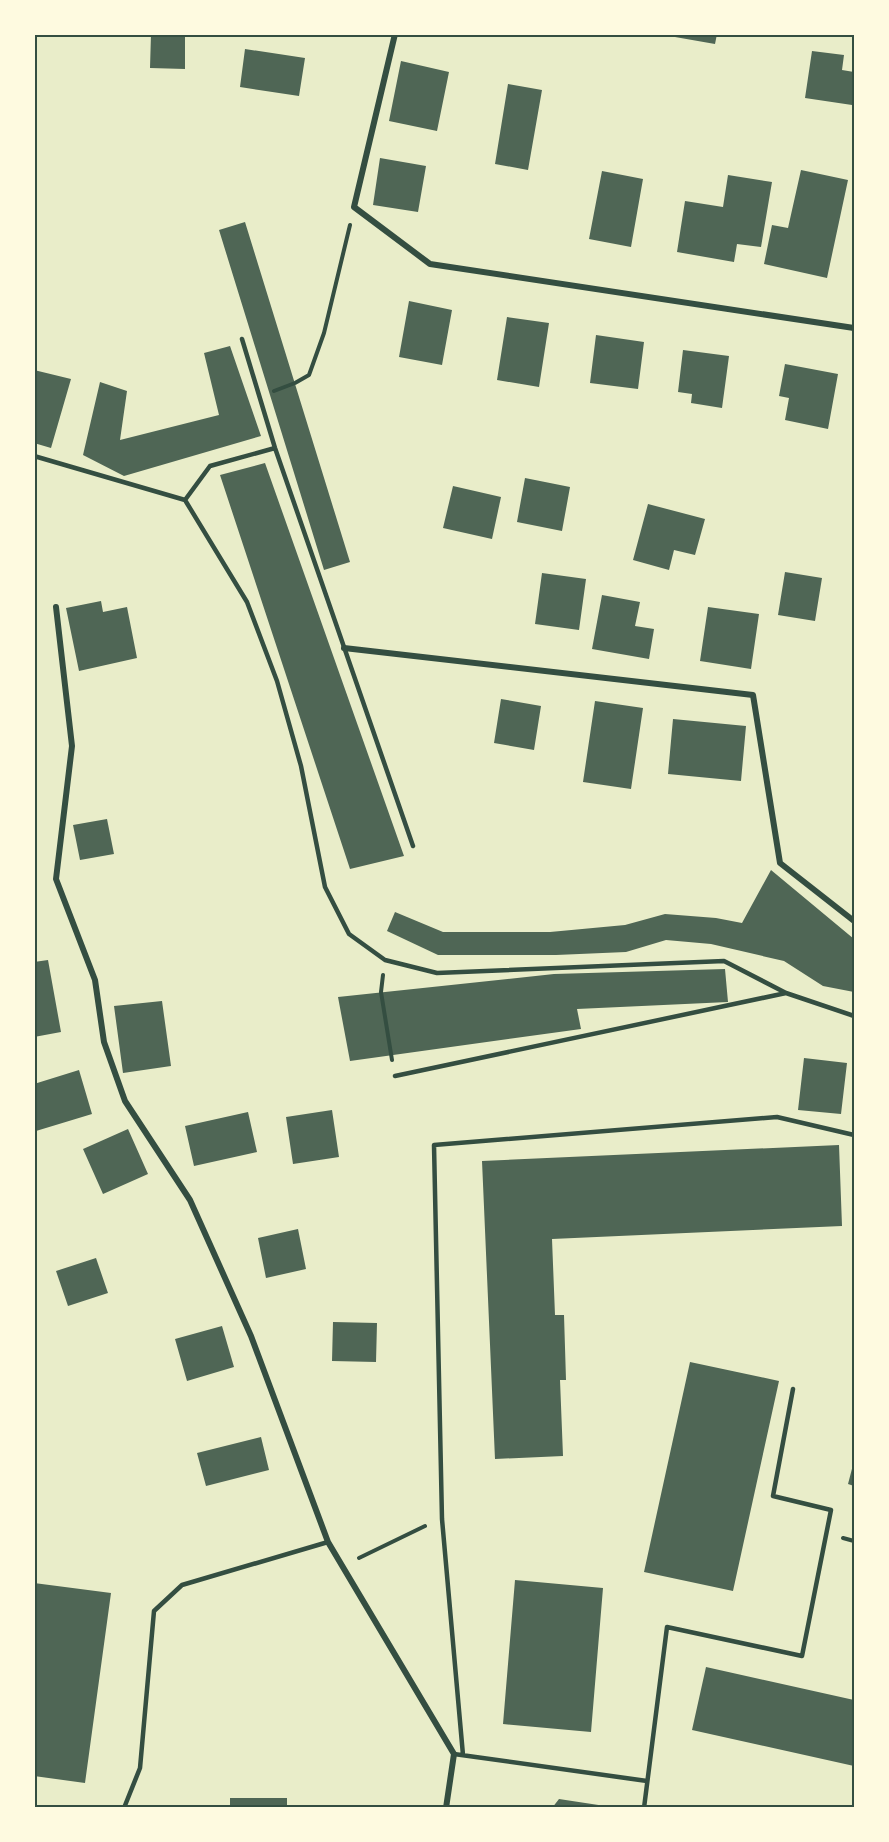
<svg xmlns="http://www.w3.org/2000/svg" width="889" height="1842" font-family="Roboto,sans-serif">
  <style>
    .building { fill: #4f6655 }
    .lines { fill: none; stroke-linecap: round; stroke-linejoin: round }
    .path { stroke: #344e41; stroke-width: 4 }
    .service { stroke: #344e41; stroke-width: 4.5 }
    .minor { stroke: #344e41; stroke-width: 6 }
    .neatline { fill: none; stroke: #344e41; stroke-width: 2 }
  </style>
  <rect width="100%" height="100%" fill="#e9edc9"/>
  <path class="building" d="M151,34H185V69L150,68Z
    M676,34H717L715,44L675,37Z
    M245,49L305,58L299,96L240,87Z
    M812,51L844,55L842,70L854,72L852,105L805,98Z
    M401,61L449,72L437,131L389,121Z
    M508,84L542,90L528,170L495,164Z
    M380,158L426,166L418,212L373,205Z
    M801,170L848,180L827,278L764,264L772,225L788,228Z
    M602,171L643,179L631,247L589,239Z
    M728,175L772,182L761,247L737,244L734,262L677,252L685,201L723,207Z
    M245,222L350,562L324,570L219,230Z
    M409,301L452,310L442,365L399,357Z
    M507,317L549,323L539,387L497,380Z
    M596,335L644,342L638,389L590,383Z
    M230,346L261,436L124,476L83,455L100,382L127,391L120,440L219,415L204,353Z
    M683,350L729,356L722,408L691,403L692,394L678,392Z
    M785,364L838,374L828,429L785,420L789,398L779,396Z
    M34,370L71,379L51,448L34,443Z
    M265,463L404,856L350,869L220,475Z
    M525,478L570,487L562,531L517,522Z
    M453,486L501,497L492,539L443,528Z
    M648,504L705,519L695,555L674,550L669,570L633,560Z
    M785,572L822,578L815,621L778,615Z
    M542,573L586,579L579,630L535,624Z
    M602,595L640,602L635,626L654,629L649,659L592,649Z
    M101,601L103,612L127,607L137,658L79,671L66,608Z
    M708,607L759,614L751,669L700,661Z
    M501,699L541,706L534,750L494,743Z
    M595,701L643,708L631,789L583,782Z
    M673,719L746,726L741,781L668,774Z
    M107,819L114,854L80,860L73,825Z
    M771,870L854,939V992L823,986L784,961L711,944L666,940L626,952L556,955H438L387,931L395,912L443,932H550L625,925L665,914L716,918L742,923Z
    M48,960L61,1032L34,1037V962Z
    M725,969L728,1002L577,1009L581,1029L350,1061L338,997L554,974Z
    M162,1001L171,1066L123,1073L114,1006Z
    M804,1058L847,1063L841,1114L798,1110Z
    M79,1070L92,1114L36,1131L34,1126V1084Z
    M332,1110L339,1157L293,1164L286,1117Z
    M248,1112L257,1152L194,1166L185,1126Z
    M128,1129L148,1174L103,1194L83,1149Z
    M839,1145L842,1226L552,1239L555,1315H564L566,1380H560L563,1456L495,1459L482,1161Z
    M298,1229L306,1269L266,1278L258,1238Z
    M96,1258L108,1293L68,1306L56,1271Z
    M333,1322L377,1323L376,1362L332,1361Z
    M222,1326L234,1367L187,1381L175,1339Z
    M690,1362L779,1381L733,1591L644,1572Z
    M261,1437L269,1470L206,1486L197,1453Z
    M854,1461V1486L848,1484Z
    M515,1580L603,1588L591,1732L503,1724Z
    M34,1583L111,1593L85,1783L34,1776Z
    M706,1667L854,1700V1766L692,1730Z
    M230,1798H287V1808H230Z
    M559,1799L605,1806V1808H552Z"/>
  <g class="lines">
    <path class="path" d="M274,391L295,383L309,375L324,333L350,225
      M383,975L381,992L392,1060
      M843,1538L854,1541
      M359,1558L425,1526"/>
    <path class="service" d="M242,339L275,448L413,846
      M34,456L185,500L247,602L277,681L301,766L325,887L349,934L385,960L437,973L724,961L786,993L854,1016
      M185,500L210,466L275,448
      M395,1076L786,993
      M454,1754L647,1781
      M463,1755L442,1519L434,1145L777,1117L854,1135
      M124,1808L140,1768L154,1611L182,1585L328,1542
      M644,1808L667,1627L802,1656L831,1510L773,1496L793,1389"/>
    <path class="minor" d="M395,34L354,207L430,264L854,328
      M56,607L72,746L56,879L95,980L104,1042L125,1101L190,1200L251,1336L328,1542L454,1754L446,1808
      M344,648L753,695L780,863L854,921"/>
  </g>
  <rect width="889" height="1842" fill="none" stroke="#fefae0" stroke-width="72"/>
  <rect x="36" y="36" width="817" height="1770" class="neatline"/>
</svg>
